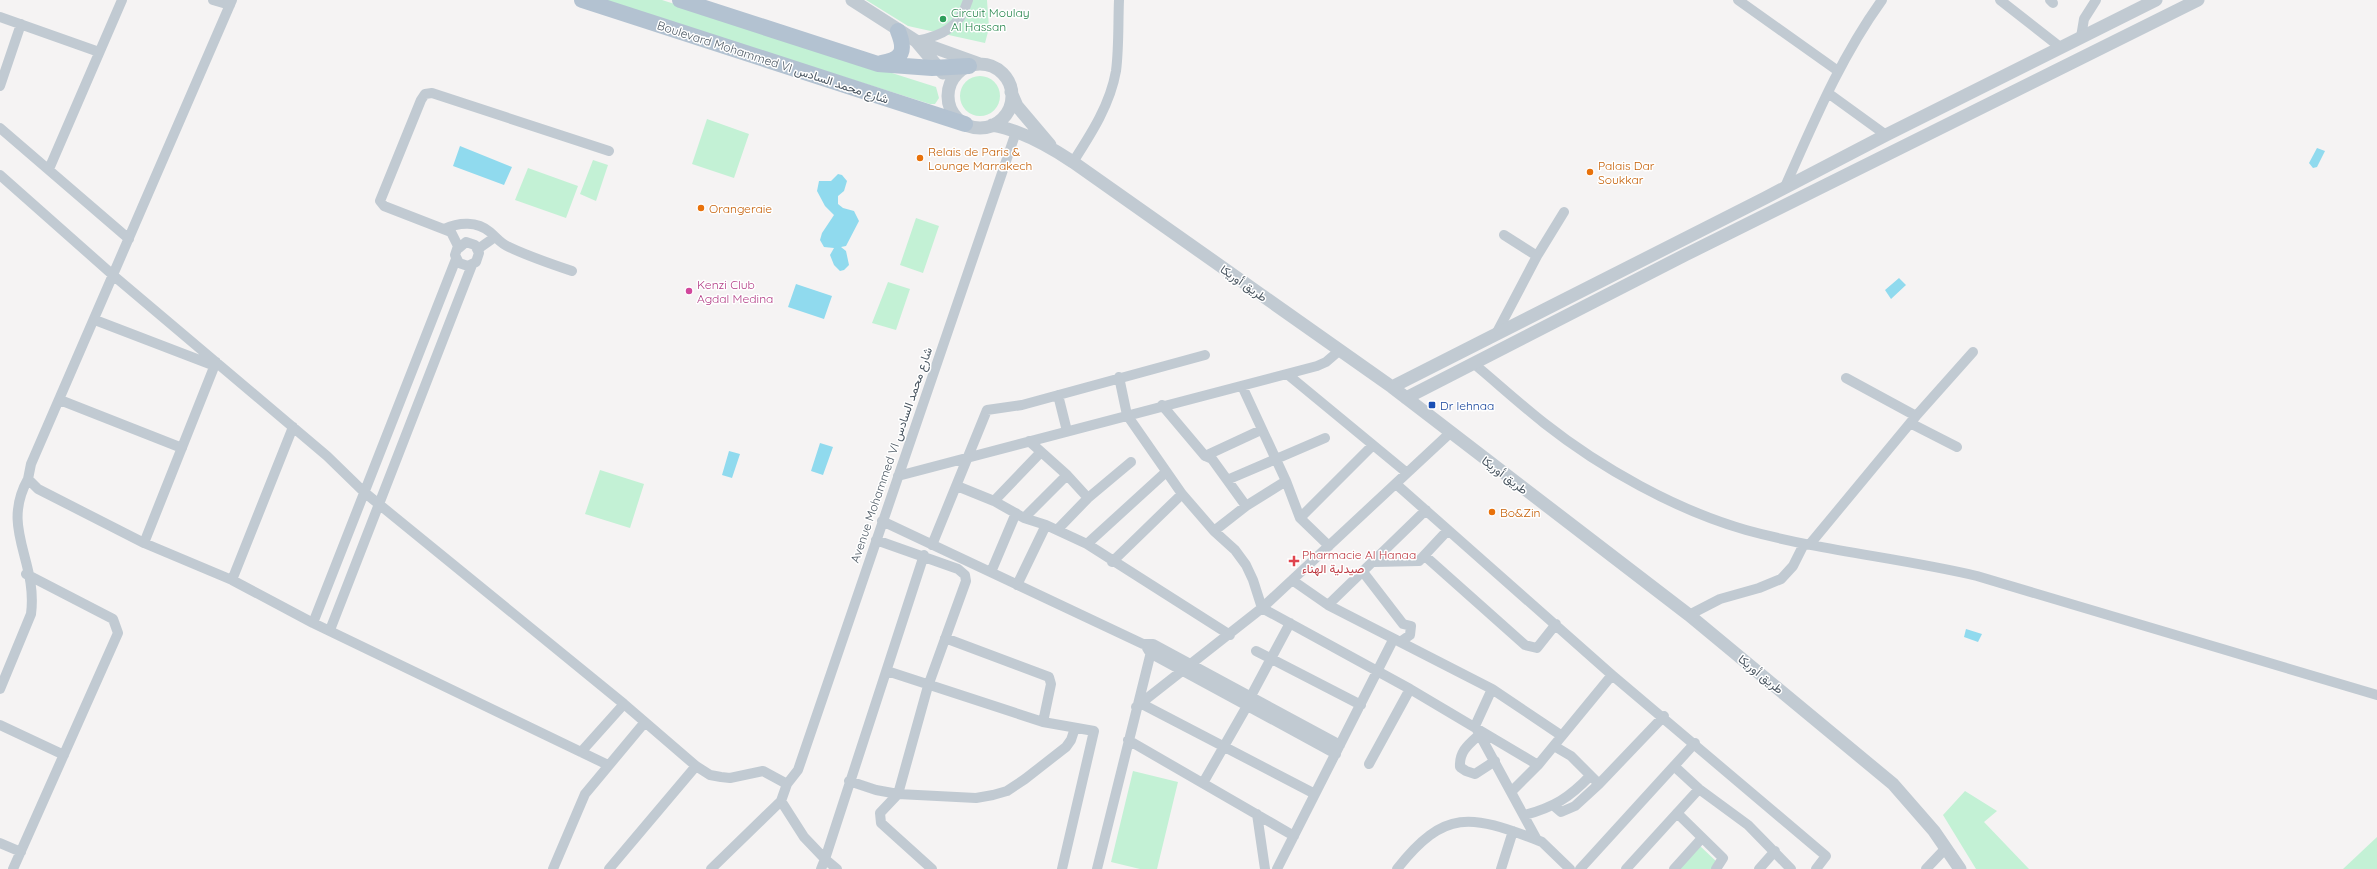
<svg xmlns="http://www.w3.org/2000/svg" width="2377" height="869" font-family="Quicksand,Vazirmatn,sans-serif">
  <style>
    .green { fill: #c3f1d5 }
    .water { fill: #90daee }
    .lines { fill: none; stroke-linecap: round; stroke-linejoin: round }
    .minor { stroke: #c1cad2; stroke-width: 10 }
    .tertiary { stroke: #c1cad2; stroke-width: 13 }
    .primary { stroke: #b3c2d1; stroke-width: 16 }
    .leisure-dot { fill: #2e9e5b; stroke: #fff; stroke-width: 1.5 }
    .food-dot { fill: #e8710a; stroke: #fff; stroke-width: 1.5 }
    .hotel-dot { fill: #d1479c; stroke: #fff; stroke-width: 1.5 }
    .transit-dot { fill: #1a4fb4; stroke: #fff; stroke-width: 1.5 }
    .health-dot { fill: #e0444e; stroke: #fff; stroke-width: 1.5 }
    .labels { text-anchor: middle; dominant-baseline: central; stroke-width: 3; stroke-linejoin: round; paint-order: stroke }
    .leisure-label { font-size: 12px; fill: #27864d; stroke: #fff; text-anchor: start }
    .street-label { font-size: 12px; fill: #4a5661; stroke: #fff }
    .food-label { font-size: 12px; fill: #c56008; stroke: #fff; text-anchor: start }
    .hotel-label { font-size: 12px; fill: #b23c85; stroke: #fff; text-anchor: start }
    .transit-label { font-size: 12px; fill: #164399; stroke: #fff; text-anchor: start }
    .health-label { font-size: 12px; fill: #be3a42; stroke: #fff; text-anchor: start }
  </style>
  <rect width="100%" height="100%" fill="#f5f3f3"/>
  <path class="green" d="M599,0H662L936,87L939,98L935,104H930Z
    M866,0H987L989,28L985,43L908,26Z
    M960 96a20 20 0 1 1 40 0a20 20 0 1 1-40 0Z
    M707,119L749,134L734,178L692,164Z
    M593,160L608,165L596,201L580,194Z
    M528,168L578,186L566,218L515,200Z
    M916,218L939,226L923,273L900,265Z
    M888,282L910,289L896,330L872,323Z
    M600,470L644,484L630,528L585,514Z
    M1133,771L1178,782L1157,869H1140L1111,862Z
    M1965,791L1997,811L1984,822L2029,869H1976L1943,815Z
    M2377,837V869H2343Z
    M1699,845L1718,863L1713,869H1677Z"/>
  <path class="water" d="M460,146L512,167L504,185L453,166Z
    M2317,148L2325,151L2317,167L2313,168L2309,163Z
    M838,174L842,175L847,181L844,191L838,196V204L843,208L854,211L859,221L846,246L841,247L846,251L849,265L844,270L840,271L834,265L830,255L834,248L824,247L820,240L822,233L834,215L825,206L817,191L819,181H831Z
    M1899,278L1906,285L1891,299L1885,290Z
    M796,284L832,296L824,319L788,307Z
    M820,443L833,447L823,475L811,471Z
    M729,451L740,454L732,478L722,475Z
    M1966,629L1982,634L1978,642L1964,637Z"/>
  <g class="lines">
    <path class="minor" d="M213,0L230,5
      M232,0L31,464L28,479L38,489L144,543L232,580L313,623L608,765
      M1738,0L1838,71
      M2000,0L2060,47
      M2050,0L2053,3
      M0,17L99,52
      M2081,37L2084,19L2096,0
      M916,41C942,36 960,27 968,0
      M0,86L21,24
      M1828,93L1886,135
      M0,128L129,239
      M1073,162C1091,134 1110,105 1116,71C1119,48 1118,24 1119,0
      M49,169L122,0
      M0,175L114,276L327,456L364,492L624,704L696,766L710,775L721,777L730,778L763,771L787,784
      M1784,189C1813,124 1840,58 1882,0
      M444,229C459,222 477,221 490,232C497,238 501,244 509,247C530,257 551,264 572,271
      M1504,235L1537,256
      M466,242L475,245L479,253L476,262L468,266L459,263L455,255L458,246L459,248Z
      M459,248L451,232L384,206L380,201L421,100L425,94L432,93L609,151
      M478,249L495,237
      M95,320L215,366
      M1496,334L1537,256L1564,212
      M1473,363C1497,383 1520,404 1544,423C1601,468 1676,510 1746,530C1822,551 1901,558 1977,576L2377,695
      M1287,374L1407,473
      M1119,377L1127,415L1182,494L1214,531L1235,550L1246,565L1253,580L1262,608L1410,689L1538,765
      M1846,378L1916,416
      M1242,386L1286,481L1300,518L1329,546
      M1058,395L1067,431
      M60,400L182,448
      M1162,405L1205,456L1212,459L1246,506
      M1910,423L1957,447
      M1029,441L1067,475L1088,498L1057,530
      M1205,456L1261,430
      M898,476L1317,366L1326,362L1340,350
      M1227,480L1325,438
      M1396,484L1612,675L1826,856L1816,869
      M957,486L994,501L1024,518L1046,525L1087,544L1230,635
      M1088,498L1131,462
      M994,501L1041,452
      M1024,518L1067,475
      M1300,518L1373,445
      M882,521L1143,644H1153L1340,745
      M1214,531L1246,506L1286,481
      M144,543L216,362
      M1087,544L1166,472
      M1810,544L1916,416L1973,352
      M932,545L987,410L1022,405L1205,355
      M1425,556L1525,645L1537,648L1556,624
      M1112,562L1182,494
      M1374,562L1419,561L1448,530
      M991,572L1016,513
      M1363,572L1403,624L1411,626L1410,635L1400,642
      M232,580L293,427
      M1292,580L1328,605L1492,689L1562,736
      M1017,585L1046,525
      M1328,605L1426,510
      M1689,615L1720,599L1759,588L1781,579L1793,566L1804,544
      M313,623L456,259
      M330,630L472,265
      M945,638L1049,677L1051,684L1043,722
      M1147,648L1150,653L1336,754
      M1256,651L1361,705
      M887,671L1043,722L1094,731L1062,869
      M0,689L31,614C38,560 0,529 28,479
      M1492,689L1475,726L1537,840L1542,842L1570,869
      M1251,696L1290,623
      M1142,704L1315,794
      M1136,707L1262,608L1450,433
      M0,725L64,755
      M1480,734C1469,744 1459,751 1460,767L1466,771L1475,774L1495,761
      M1128,740L1294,836
      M1554,746L1571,756L1599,784L1664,716
      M581,752L624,704
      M1369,764L1410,689
      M1674,766L1699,789L1748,825L1791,869
      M849,781L876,790L898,794L928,686L966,581L965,575L958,569L876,540
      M1203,783L1247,706
      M1512,791L1538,765L1612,675
      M1554,806L1561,812L1575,806L1599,784
      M1677,813L1723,858L1716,869
      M1257,814L1265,869
      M1525,815C1554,807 1569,798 1590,776L1588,773
      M0,843L21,852
      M13,869L118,633L113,619L26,574
      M553,869L585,794L645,722
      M609,869L696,766
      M711,869L781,801
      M821,869L825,859L804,837L781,801L787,784L798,770L1016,132
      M837,869L825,859L924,555
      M932,869L881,823L880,813L898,794L976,798L993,795L1007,791L1025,779L1066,747L1071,740L1075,728
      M1097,869L1153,644
      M1277,869L1393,640
      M1397,869C1445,808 1471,815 1537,840
      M1501,869L1513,831
      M1580,869L1695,743
      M1626,869L1699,789
      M1674,869L1702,838
      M1759,869L1775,851
      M1926,869L1946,848"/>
    <path class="tertiary" d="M852,0L916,41L980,64
      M916,41L943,73
      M948 96a32 32 0 1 1 64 0a32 32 0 1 1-64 0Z
      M1011,92L1017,106L1050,145
      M992,125C1021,130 1049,146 1073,162L1392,387L1689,615L1893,784L1934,831L1960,869
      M1392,387L1765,198L1886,135L2156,0
      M1406,398L1685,255L2198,0"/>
    <path class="primary" d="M582,0L965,124
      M680,0L878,64L932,68L969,66
      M881,63C903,59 906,51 898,31"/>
  </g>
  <circle class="leisure-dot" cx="943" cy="19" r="4"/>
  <g class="food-dot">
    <circle cx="920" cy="158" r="4"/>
    <circle cx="1590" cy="172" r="4"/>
    <circle cx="701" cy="208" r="4"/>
    <circle cx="1492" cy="512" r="4"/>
  </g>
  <circle class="hotel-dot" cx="689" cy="291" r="4"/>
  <rect class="transit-dot" x="1428" y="401" width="8" height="8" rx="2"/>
  <path class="health-dot" d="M1292 555h4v4h4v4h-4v4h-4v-4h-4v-4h4z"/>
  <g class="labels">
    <g class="leisure-label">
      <text x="951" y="12">Circuit Moulay<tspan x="951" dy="14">Al Hassan</tspan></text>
    </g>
    <g class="street-label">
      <text transform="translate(773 62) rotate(18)">Boulevard Mohammed VI شارع محمد السادس</text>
      <text transform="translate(1244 283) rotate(35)">طريق أوريكا</text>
      <text transform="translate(891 455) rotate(-71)">Avenue Mohammed VI شارع محمد السادس</text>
      <text transform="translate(1505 475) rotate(37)">طريق أوريكا</text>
      <text transform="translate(1761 674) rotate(39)">طريق أوريكا</text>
    </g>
    <g class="food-label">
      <text x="928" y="151">Relais de Paris &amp;<tspan x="928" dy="14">Lounge Marrakech</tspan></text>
      <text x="1598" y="165">Palais Dar<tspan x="1598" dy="14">Soukkar</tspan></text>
      <text x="709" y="208">Orangeraie</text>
      <text x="1500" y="512">Bo&amp;Zin</text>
    </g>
    <g class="hotel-label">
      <text x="697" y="284">Kenzi Club<tspan x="697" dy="14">Agdal Medina</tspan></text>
    </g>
    <g class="transit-label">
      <text x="1440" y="405">Dr lehnaa</text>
    </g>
    <g class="health-label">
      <text x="1302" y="554">Pharmacie Al Hanaa<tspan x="1302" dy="14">صيدلية الهناء</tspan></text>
    </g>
  </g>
</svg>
